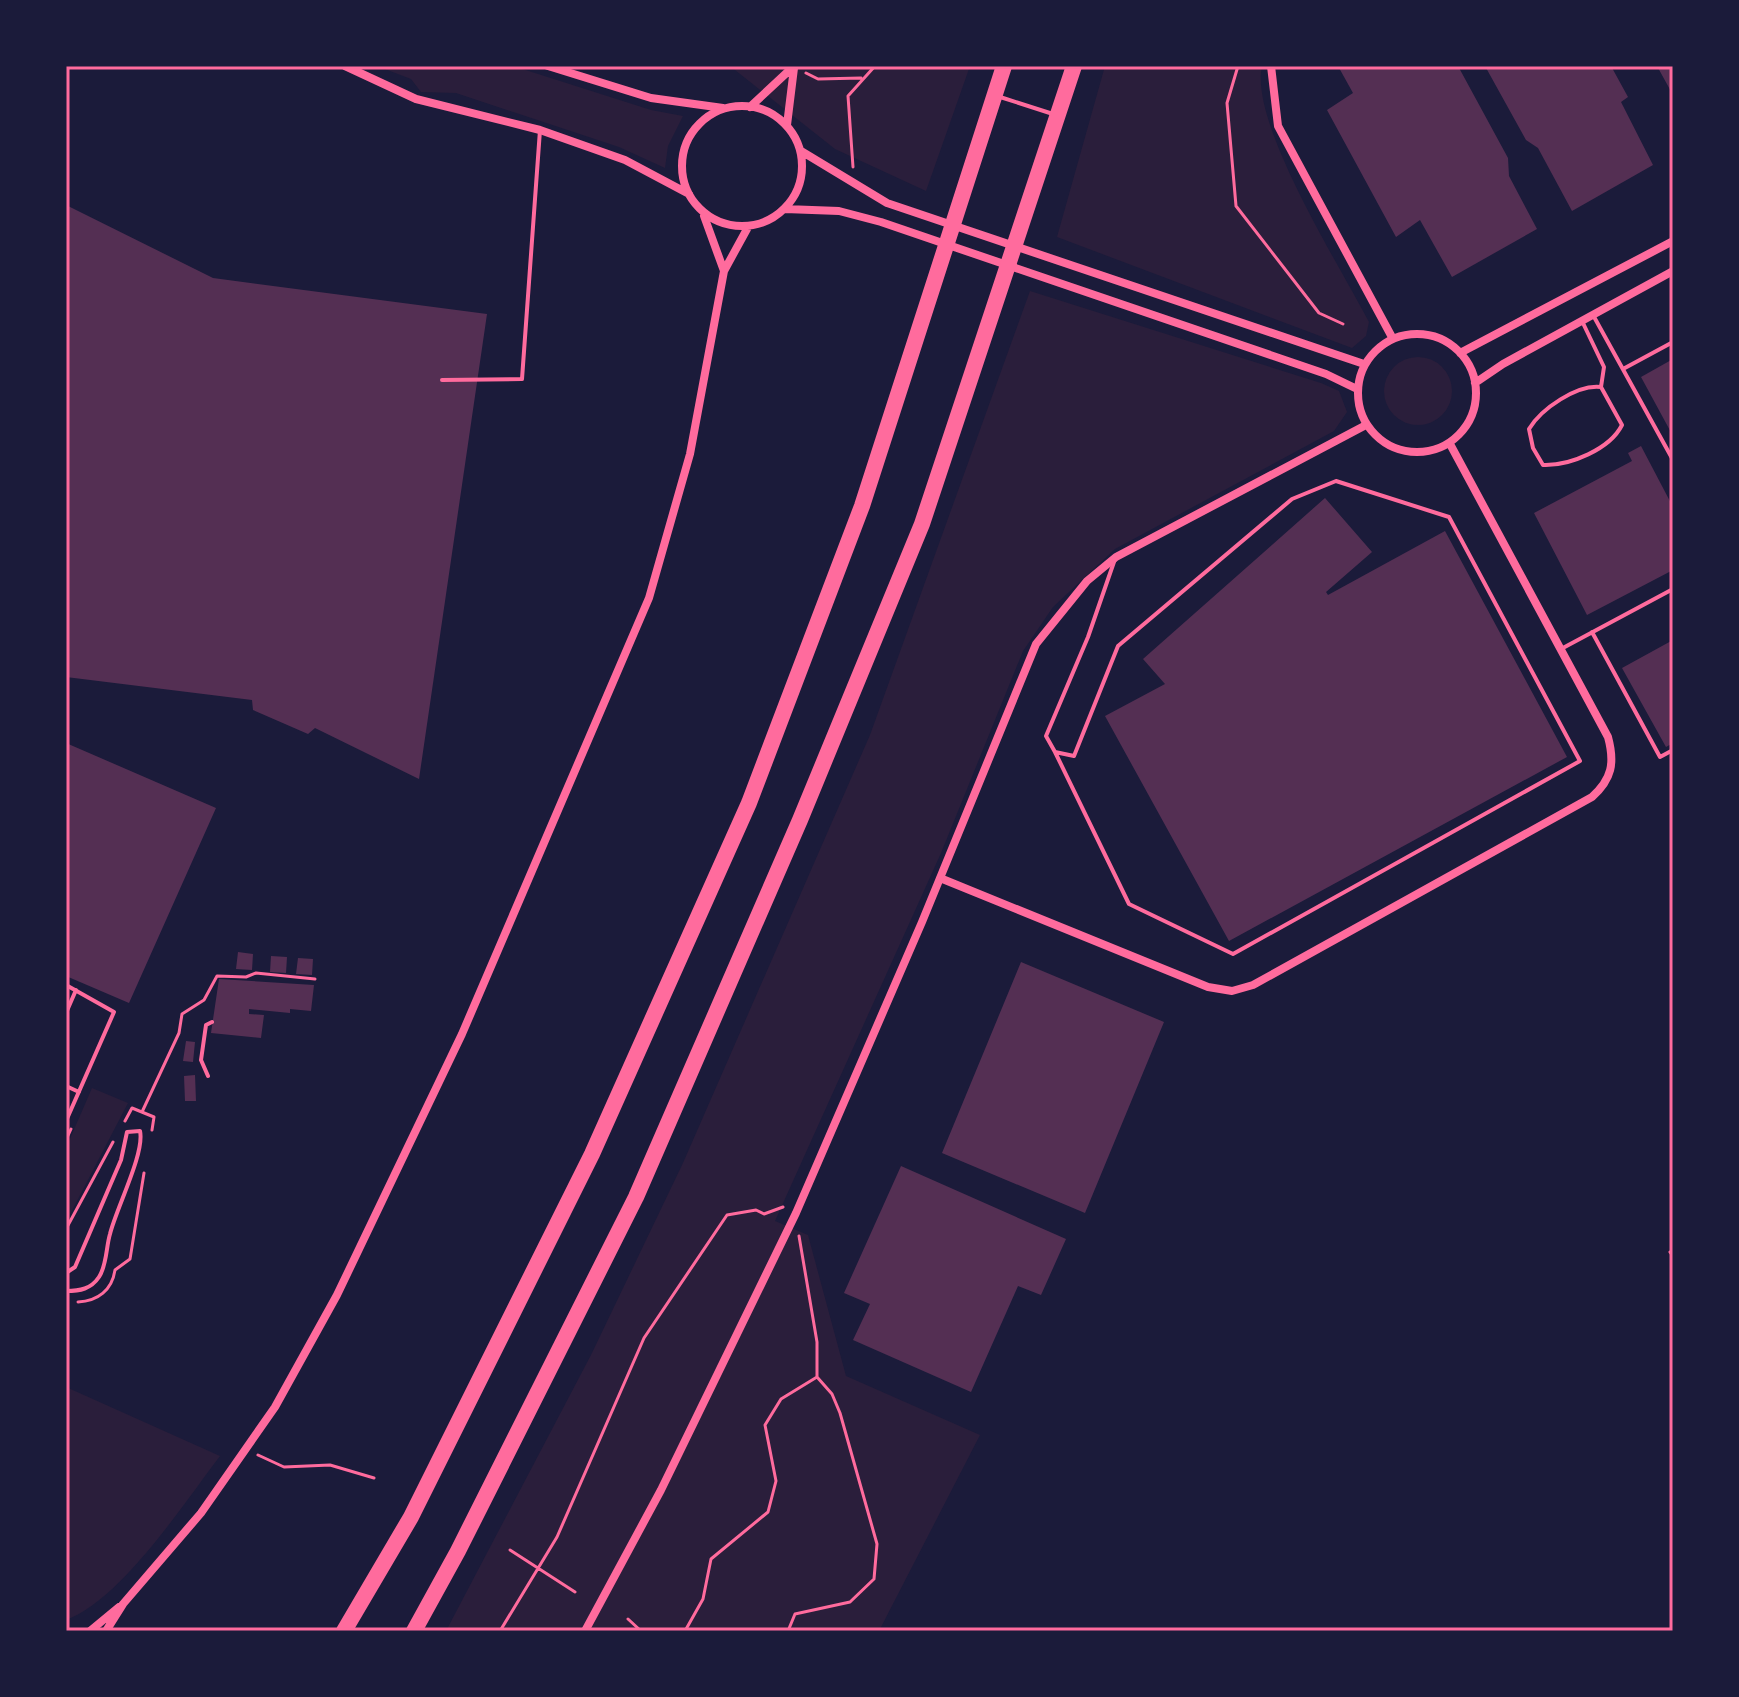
<svg xmlns="http://www.w3.org/2000/svg" width="1739" height="1697" font-family="'DejaVu Sans',sans-serif">
<rect width="100%" height="100%" fill="#1b1b3a"/>
<!-- green -->
<path fill="#2a1e3b" d="M377 66H513L651 110 683 116 668 146 665 168 619 147 456 93 421 92 411 79Z
M730 66H970L926 191 835 149Z
M1105 66H1262C1249 123 1340 266 1369 322L1366 336 1352 348 1057 237Z
M1030 291 1321 383 1339 391 1347 412 1334 431 1115 549 1053 607 1023 651 941 853 775 1221 808 1235 846 1376 980 1435 879 1631H446L591 1355 683 1163 870 735Z
M1384 391a34 34 0 1 1 68 0a34 34 0 1 1-68 0Z
M92 1088 128 1103 66 1222V1148Z
M66 1387 220 1456C184 1503 121 1600 66 1620Z"/>
<!-- building -->
<path fill="#542f53" d="M1338 66H1458L1508 158 1509 176 1537 229 1452 277 1420 220 1396 237 1327 110 1353 93Z
M1485 66H1611L1628 97 1621 102 1653 165 1572 211 1538 148 1526 140Z
M1657 66H1673V95Z
M66 205 213 278 487 314 419 779 315 728 308 734 253 710 252 700 66 677Z
M1673 359V436L1641 377Z
M1641 446 1673 507V570L1587 615 1534 513 1632 461 1628 453Z
M1325 498 1372 552 1326 592 1328 595 1445 531 1567 757 1229 941 1105 716 1165 684 1143 659Z
M1673 640V743L1666 747 1622 668Z
M66 743 216 808 129 1003 66 976Z
M238 952 253 954 252 970 236 969Z
M271 956 287 957 286 973 270 972Z
M298 958 313 959 312 975 296 974Z
M1021 962 1164 1022 1085 1213 942 1153Z
M219 979 314 985 311 1011 290 1009V1013L249 1009V1014L264 1015 261 1038 211 1033Z
M186 1041 195 1042 193 1062 183 1061Z
M195 1075 196 1101H185L184 1076Z
M901 1166 1066 1239 1041 1295 1018 1286 971 1392 853 1340 870 1304 844 1293Z"/>
<g fill="none" stroke-linecap="round" stroke-linejoin="round">
<!-- path -->
<path stroke="#ff6b9d" stroke-width="3" d="M1238 66 1227 103 1236 206 1319 313 1343 324
M806 73 818 79 861 78
M853 167 848 96 875 66
M142 1112 179 1033 182 1014 204 1000 217 976 246 977 256 973 315 979
M125 1121 132 1108 154 1117 152 1130
M66 1140 71 1129
M66 1229 113 1142
M1670 1252 1673 1256
M78 1302C98 1301 112 1290 115 1270L130 1259 144 1173
M258 1455 284 1467 330 1465 374 1478
M510 1550 575 1592
M628 1619 641 1631
M500 1631 557 1537 644 1338 727 1215 756 1210 764 1214 783 1207
M685 1631 703 1599 711 1559 768 1512 776 1481 765 1425 781 1399 817 1377
M788 1631 795 1614 850 1602 874 1579 877 1544 840 1413 832 1394 817 1377V1342L799 1236"/>
<!-- service -->
<path stroke="#ff6b9d" stroke-width="4" d="M997 96 1053 114
M1593 315 1673 460
M1582 321 1604 367 1601 387C1577 384 1541 409 1529 429L1533 448 1543 465C1570 466 1610 449 1622 425L1601 387
M1623 369 1673 342
M442 380 522 379 540 130
M1592 632 1660 757 1673 750
M1561 649 1673 589
M1055 752 1129 904 1233 954 1580 761 1449 517 1336 481 1292 499 1118 646 1074 756 1055 752 1046 736 1088 637 1115 559
M66 985 114 1012 66 1121
M66 1013 76 990
M208 1076 201 1060 206 1025 212 1022
M66 1086 79 1092
M66 1273 75 1267 121 1160 127 1132 140 1131C145 1153 116 1209 110 1234 106 1247 107 1265 99 1277 91 1289 80 1291 66 1291"/>
<!-- minor -->
<path stroke="#ff6b9d" stroke-width="8" d="M345 66 416 99 540 130 625 160 689 194
M548 66 651 98 723 108
M1271 66 1278 126 1393 339
M682 166a60 60 0 1 1 120 0a60 60 0 1 1-120 0Z
M750 107 794 66
M787 125 794 68
M801 151 887 203 1364 364
M785 209 839 211 881 222 1326 374 1357 389
M704 216 724 271
M1358 393a59 59 0 1 1 118 0a59 59 0 1 1-118 0Z
M1460 353 1673 241
M1475 383 1503 364 1673 271
M940 878 1208 987 1232 991 1253 985 1592 797C1612 779 1615 763 1608 737L1450 444
M90 1631 119 1607
M106 1631 123 1604 201 1513 275 1407 337 1295 462 1034 649 598 690 454 724 271 747 229
M585 1631 661 1490 796 1213 922 922 1036 644 1087 581 1116 557 1366 425"/>
<!-- motorway -->
<path stroke="#ff6b9d" stroke-width="16" d="M344 1631 411 1517 592 1154 749 803 862 506 1004 66
M414 1631 458 1551 636 1197 800 820 922 524 1074 66"/>
</g>
<!-- border -->
<rect width="1739" height="1697" fill="none" stroke="#1b1b3a" stroke-width="136"/>
<rect x="68" y="68" width="1603" height="1561" fill="none" stroke="#ff6b9d" stroke-width="3"/>
</svg>
